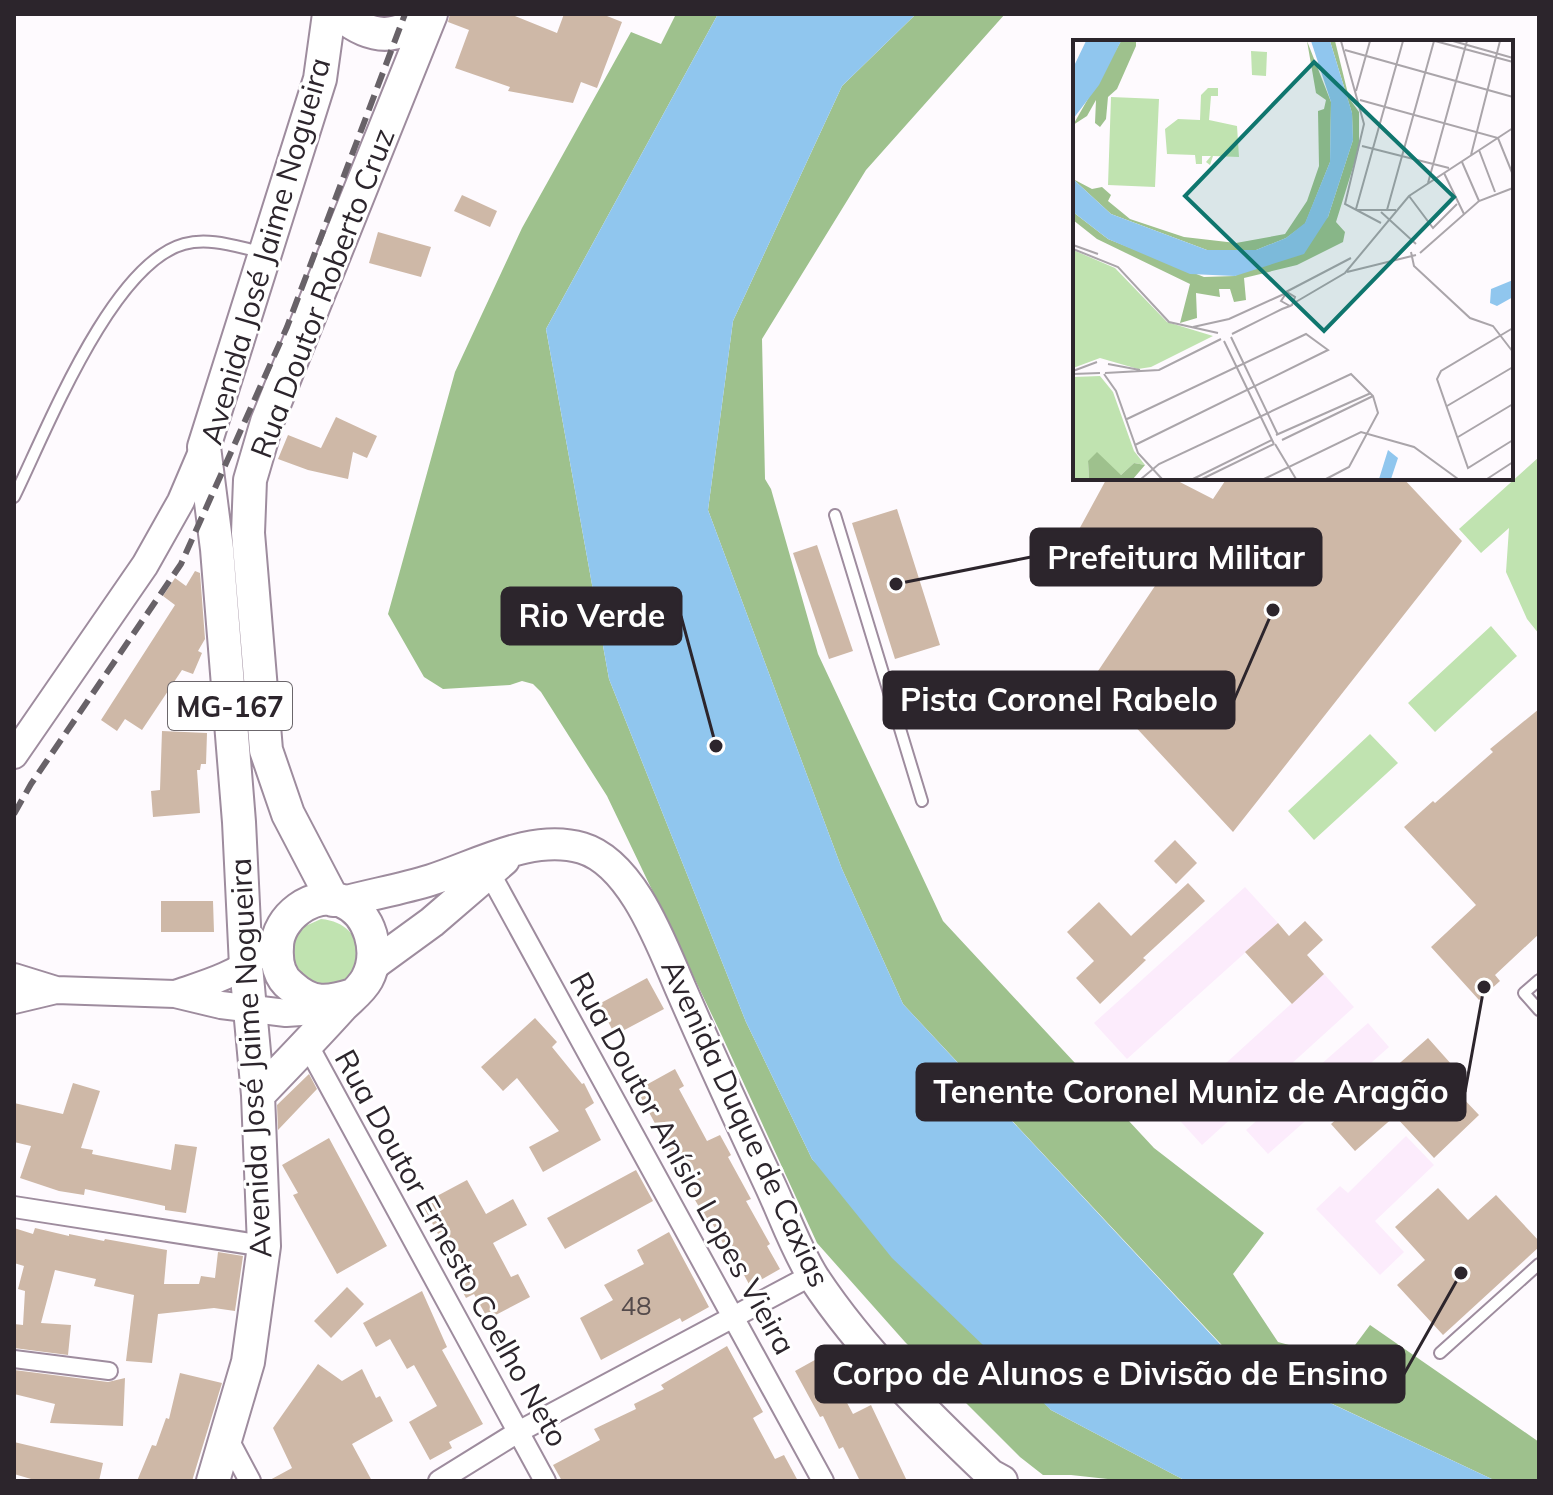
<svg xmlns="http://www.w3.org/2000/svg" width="1553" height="1495" font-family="Mulish,sans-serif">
<rect width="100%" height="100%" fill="#fefafe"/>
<!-- built -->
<path fill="#fcecfc" d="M1245 887 1278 923 1127 1059 1094 1023Z
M1324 974 1354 1007 1202 1145 1172 1112Z
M1368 1023 1389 1047 1268 1154 1246 1130Z
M1406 1136 1434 1165 1375 1221 1404 1252 1380 1275 1316 1209 1340 1186 1348 1193Z"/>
<!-- green -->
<path fill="#c0e3b0" d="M1539 457V634L1527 619 1506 572 1509 528 1481 553 1459 529Z
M1491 626 1517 656 1435 732 1408 703Z
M1370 734 1398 763 1314 840 1288 811Z
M321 919C368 923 371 977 326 988L297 976 290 946 301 928Z"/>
<!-- forest -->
<path fill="#9ec18d" d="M676 14H718L546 329 609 679 746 1022 812 1159 1051 1410 1186 1481H1126L1071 1475H1043L1020 1457 905 1342 817 1243 722 1036 607 796 541 692 533 684 522 681 510 685 443 689 424 677 388 614 455 372 522 228 631 32 661 44Z
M916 14H1005L866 170 762 339 765 479 771 489 818 654 943 921 1154 1148 1264 1233 1233 1274 1278 1342 1344 1360 1370 1325 1539 1442V1481H1496L1233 1357 903 1004 842 869 708 510 733 321 842 86Z"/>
<!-- water -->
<path fill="#90c6ee" d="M718 14H916L842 86 733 321 708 510 842 869 903 1004 1232 1357 1496 1481H1186L1051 1410 892 1258 812 1159 746 1022 609 679 546 329Z"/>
<!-- building -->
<path fill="#ceb8a7" d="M450 14H510L557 33 564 14H602L622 22 597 88 581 82 573 103 508 91 510 87 455 68 469 30 448 22Z
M462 195 497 211 490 227 454 211Z
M378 232 431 247 421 277 369 263Z
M336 417 377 436 367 458 353 452 348 479 308 470 278 459 288 435 321 448Z
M1107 478H1172L1213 499 1227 478H1403L1462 541 1233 832 1092 680 1167 568 1100 533 1094 544 1076 535Z
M897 509 940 645 895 659 852 523Z
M817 545 853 651 829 659 793 553Z
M195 571 200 573 205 639 198 651 202 653 193 674 182 670 142 730 125 719 117 731 101 720 175 605 163 596 175 578 186 586Z
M1539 709V934L1495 975 1500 981 1479 1000 1431 947 1476 905 1404 827 1433 801 1435 803 1493 752 1490 749Z
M162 731 207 733 206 764H201L200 770H197L200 813 153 817 151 791 160 790Z
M1175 840 1197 863 1176 884 1154 861Z
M1188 883 1205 901 1143 958 1146 960 1100 1004 1076 978 1094 961 1067 932 1099 902 1131 936Z
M161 901H213L214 932H161Z
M1305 921 1323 940 1307 955 1324 974 1292 1004 1245 952 1278 923 1289 936Z
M647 978 664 1009 615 1035 599 1004Z
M535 1018 557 1042 552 1047 582 1084 584 1083 594 1103 585 1109 601 1140 543 1172 529 1147 559 1131 517 1078 503 1091 481 1067Z
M1428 1038 1452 1065 1441 1075 1479 1115 1434 1158 1395 1116 1355 1151 1331 1124Z
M675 1069 684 1086 679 1089 707 1141 720 1135 731 1155 728 1157 751 1199 746 1201 770 1244 767 1246 780 1269 750 1286 737 1262 734 1264 711 1221 708 1222 695 1200 699 1198 675 1153 672 1155 637 1090Z
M309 1074 317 1089 278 1130 277 1105Z
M73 1083 100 1091 81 1148 93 1150 92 1154 171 1170 175 1144 197 1147 186 1213 165 1210V1206L85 1189 84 1195 59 1191 20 1178 31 1146 14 1142V1103L63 1114Z
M329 1138 387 1246 337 1274 293 1195 298 1193 282 1165Z
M636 1170 653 1201 565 1249 547 1218Z
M467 1180 486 1214 513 1199 527 1225 493 1243 511 1277 518 1274 530 1297 488 1319 474 1294 466 1298 453 1274 464 1268 443 1231 438 1234 422 1204Z
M1438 1188 1468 1220 1496 1195 1539 1241V1247L1443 1335 1397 1285 1425 1260 1395 1227Z
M14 1228 33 1234 35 1228 69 1236V1234L104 1241 105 1239 167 1250 164 1284H199L201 1276 215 1278 218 1252 243 1256 235 1311 214 1308 158 1314 152 1363 126 1361 134 1295 94 1286 96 1279 55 1270 41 1323 71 1325 68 1355 14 1348V1324L23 1325 25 1291 18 1289 24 1266 14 1263Z
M669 1232 709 1307 682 1322 680 1318 601 1360 580 1318 613 1300 604 1285 644 1264 637 1250Z
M347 1287 364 1304 331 1338 314 1321Z
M422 1291 447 1347 442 1350 483 1424 449 1442 452 1448 430 1460 409 1422 437 1406 414 1365 407 1369 390 1339 376 1347 363 1323Z
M727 1346 763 1412 753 1418 775 1459 784 1455 798 1481H562L553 1465 600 1440 594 1429 636 1409 634 1404 664 1389 661 1385Z
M822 1356 853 1414 871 1405 907 1481H860L843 1447 839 1449 823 1416 820 1417 795 1371Z
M318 1364 342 1381 362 1369 376 1398 380 1396 393 1421 352 1444 372 1481H268L292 1468 273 1428Z
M14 1370 108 1382 125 1378 123 1426 50 1423 55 1404 14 1394Z
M180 1373 222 1383 192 1481H137L152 1445 156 1446 166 1418 169 1419Z
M14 1442 103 1463 99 1481H38L14 1474Z"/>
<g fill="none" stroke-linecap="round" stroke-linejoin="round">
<!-- service casing -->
<g stroke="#9e8c9e" stroke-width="14">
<path id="service" d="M14 497C46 432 111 264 184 244 210 237 237 247 262 252
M835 515 922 801
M1539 980 1524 993 1539 1010
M1440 1353 1539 1264"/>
</g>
<!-- pedestrian casing -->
<g stroke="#9e8c9e" stroke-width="20">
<path id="pedestrian" d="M14 1359 109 1371"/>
</g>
<!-- minor casing -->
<g stroke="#9e8c9e" stroke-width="24">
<path id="minor" d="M484 863 823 1481
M307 1044 545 1481
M14 1207 264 1246
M225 1434 250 1481
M439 1481 518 1432 812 1275"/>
</g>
<!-- tertiary casing -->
<g stroke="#9e8c9e" stroke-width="30">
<path id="tertiary" d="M14 755 145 565 181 501 204 447
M14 977 56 990
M175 994C204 984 235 976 258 955
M14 1000 56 990 175 994 221 1005 286 1013 301 1012 330 1002"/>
</g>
<!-- secondary casing -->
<g stroke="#9e8c9e" stroke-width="34">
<path id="secondary" d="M343 902C373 894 402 889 431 880 478 865 533 833 582 848 632 863 661 943 680 987 709 1054 739 1119 770 1185 784 1215 796 1250 814 1278 863 1352 927 1414 991 1475L1002 1481
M373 965 432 922 504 860"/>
</g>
<!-- primary casing -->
<g stroke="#9e8c9e" stroke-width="36">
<path id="primary" d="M340 14C370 39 397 42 427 14
M333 900 288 814 266 750 248 533 250 480 267 422 431 14
M258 1095C286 1066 315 1036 342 1006 351 997 361 990 367 979 381 953 371 913 342 901 313 890 277 918 277 947 276 961 279 977 291 986 312 1005 327 1003 353 995
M213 1481 248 1362 264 1246 258 1095 246 966 239 822 217 549 204 447 320 79 329 14"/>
</g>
<!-- service -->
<use href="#service" stroke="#fff" stroke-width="10"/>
<!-- pedestrian -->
<use href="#pedestrian" stroke="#fff" stroke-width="16"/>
<!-- minor -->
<use href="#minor" stroke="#fff" stroke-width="20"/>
<!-- tertiary -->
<use href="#tertiary" stroke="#fff" stroke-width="26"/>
<!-- secondary -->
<use href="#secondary" stroke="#fff" stroke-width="30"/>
<!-- primary -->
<use href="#primary" stroke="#fff" stroke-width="32"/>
<!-- rail -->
<path stroke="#686268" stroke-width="6" stroke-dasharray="16 8" stroke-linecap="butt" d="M14 814 31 784 181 564 287 327 405 14"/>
</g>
<g text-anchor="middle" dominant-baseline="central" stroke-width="6" stroke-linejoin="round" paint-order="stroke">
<!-- number labels -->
<g font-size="26" fill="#544a4b">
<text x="636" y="1305">48</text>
</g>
<!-- shield labels -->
<rect fill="#fff" stroke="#6b666b" stroke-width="2" x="168" y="682" width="124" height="48" rx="6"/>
<g font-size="28" font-weight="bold" fill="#2c252c">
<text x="230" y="706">MG-167</text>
</g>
<!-- street labels -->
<g font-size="30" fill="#2c252c" stroke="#fff">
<text transform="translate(265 251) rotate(-74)">Avenida José Jaime Nogueira</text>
<text transform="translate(322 293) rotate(-69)">Rua Doutor Roberto Cruz</text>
<text transform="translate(250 1058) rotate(-93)">Avenida José Jaime Nogueira</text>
<text transform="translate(746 1123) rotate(65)">Avenida Duque de Caxias</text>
<text transform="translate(683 1163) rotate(61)">Rua Doutor Anísio Lopes Vieira</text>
<text transform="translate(452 1248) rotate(61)">Rua Doutor Ernesto Coelho Neto</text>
</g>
</g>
<!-- overview -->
<g transform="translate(1073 40)">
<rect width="440" height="440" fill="#fefafe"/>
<path d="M178 11 194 12 193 36 179 35ZM135 48H145V56H138L136 80 164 86 166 117 140 116 137 125 133 122 138 116H129V124H123L122 115 94 114 92 89 105 79 127 80 128 55ZM38 57 86 59 82 147 35 145ZM0 210 42 228 94 282 140 296 78 327 65 329 27 318 0 328ZM27 336 40 352 61 411 72 425 61 423 48 435 15 421 16 439H0V337Z" fill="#c0e3b0"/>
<path d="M48 1H63V6L44 49 35 57 33 79 27 87 22 83 23 60 14 76 0 85ZM234 1 258 62 257 122 232 184 213 198 183 210H134L38 174 0 139 19 149 29 147 38 155 35 161 57 179 111 197 163 203 212 194 234 161 246 126 245 71 251 69 253 60 243 53ZM257 1H262L276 58 286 72V108L263 182 272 192 270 202 224 225 171 238 173 260 161 262 157 249H146L147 257 123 253 124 278 107 283 117 244 24 199 0 180V172L35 199 131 237 162 236 255 177 280 100 279 73ZM24 412 48 435 61 423 72 425 60 439H16L15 421Z" fill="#9ec18d"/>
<path d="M13 1H48L26 45 0 79V28ZM238 1H257L279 73 280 100 255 177 231 214 162 236 117 234 35 199 0 172V139L38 174 134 210H183L213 198 232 183 257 122 258 62ZM440 240V257L424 266 417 263 418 249ZM315 410 325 418 318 439H306Z" fill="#90c6ee"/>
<path fill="none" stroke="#aaa5aa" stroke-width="2" d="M268 1 291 84 272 164 308 183M362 1 440 22M380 1 440 18M272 10 440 57M283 51 297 1M287 60 425 98 440 135M289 106 376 128M406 110 422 152M398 115 427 1M389 122 406 161M371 133 391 174M355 143 394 1M336 156 360 188 384 164M283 169 330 1M283 170H323M314 170 361 1M308 172 343 204M0 205 25 214M0 209 45 227 96 282 145 293M338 212 341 226 397 278 420 286 440 312M347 213 406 161 440 148M274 232 343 215M211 253 278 218M221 263 272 233 336 156 440 88M120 287 156 279 211 254M440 288 368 331 364 339 395 428 440 400M159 294 209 269 217 266 219 265 222 257 214 252 208 261 217 266M158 297 205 395M151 301 201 404M35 324 67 330M0 331 24 322M32 333 86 330 148 299M0 334 27 333M31 334 43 351 65 413 89 439M374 366 440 327M54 379 233 294 255 310 62 405M203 395 298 353M385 397 440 364M209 400 300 356M202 404 223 439M68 439 86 424 278 334 300 356 305 373 276 427 253 439M120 439 199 400M129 439 201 404M191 439 288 392 341 407 385 439M414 439 440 422"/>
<path fill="#0f766e" fill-opacity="0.15" stroke="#0f766e" stroke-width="4" d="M241 22 381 157 251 291 112 156Z"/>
<rect width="440" height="440" fill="none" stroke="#2c252c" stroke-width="4"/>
</g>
<!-- callouts -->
<path fill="none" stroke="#2c252c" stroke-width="3" d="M896 584L1031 557M716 746L681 616M1273 610L1234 700M1484 987L1465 1092M1461 1273L1404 1374"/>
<g fill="#2c252c" stroke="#fff" stroke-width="3">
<circle cx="896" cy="584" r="8"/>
<circle cx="716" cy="746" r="8"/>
<circle cx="1273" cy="610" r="8"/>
<circle cx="1484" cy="987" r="8"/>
<circle cx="1461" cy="1273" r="8"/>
</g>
<g fill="#2c252c" stroke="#2c252c" stroke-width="3">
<rect x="1031" y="529" width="290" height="56" rx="8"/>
<rect x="502" y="588" width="179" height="56" rx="8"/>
<rect x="884" y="672" width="350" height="56" rx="8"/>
<rect x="917" y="1064" width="548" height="56" rx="8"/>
<rect x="816" y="1346" width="588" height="56" rx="8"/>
</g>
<g font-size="32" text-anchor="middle" font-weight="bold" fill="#fff">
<text x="1176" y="569">Prefeitura Militar</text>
<text x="592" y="627">Rio Verde</text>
<text x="1059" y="711">Pista Coronel Rabelo</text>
<text x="1191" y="1103">Tenente Coronel Muniz de Aragão</text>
<text x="1110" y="1385">Corpo de Alunos e Divisão de Ensino</text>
</g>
<!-- border -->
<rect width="1553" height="1495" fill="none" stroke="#2c252c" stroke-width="32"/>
</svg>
